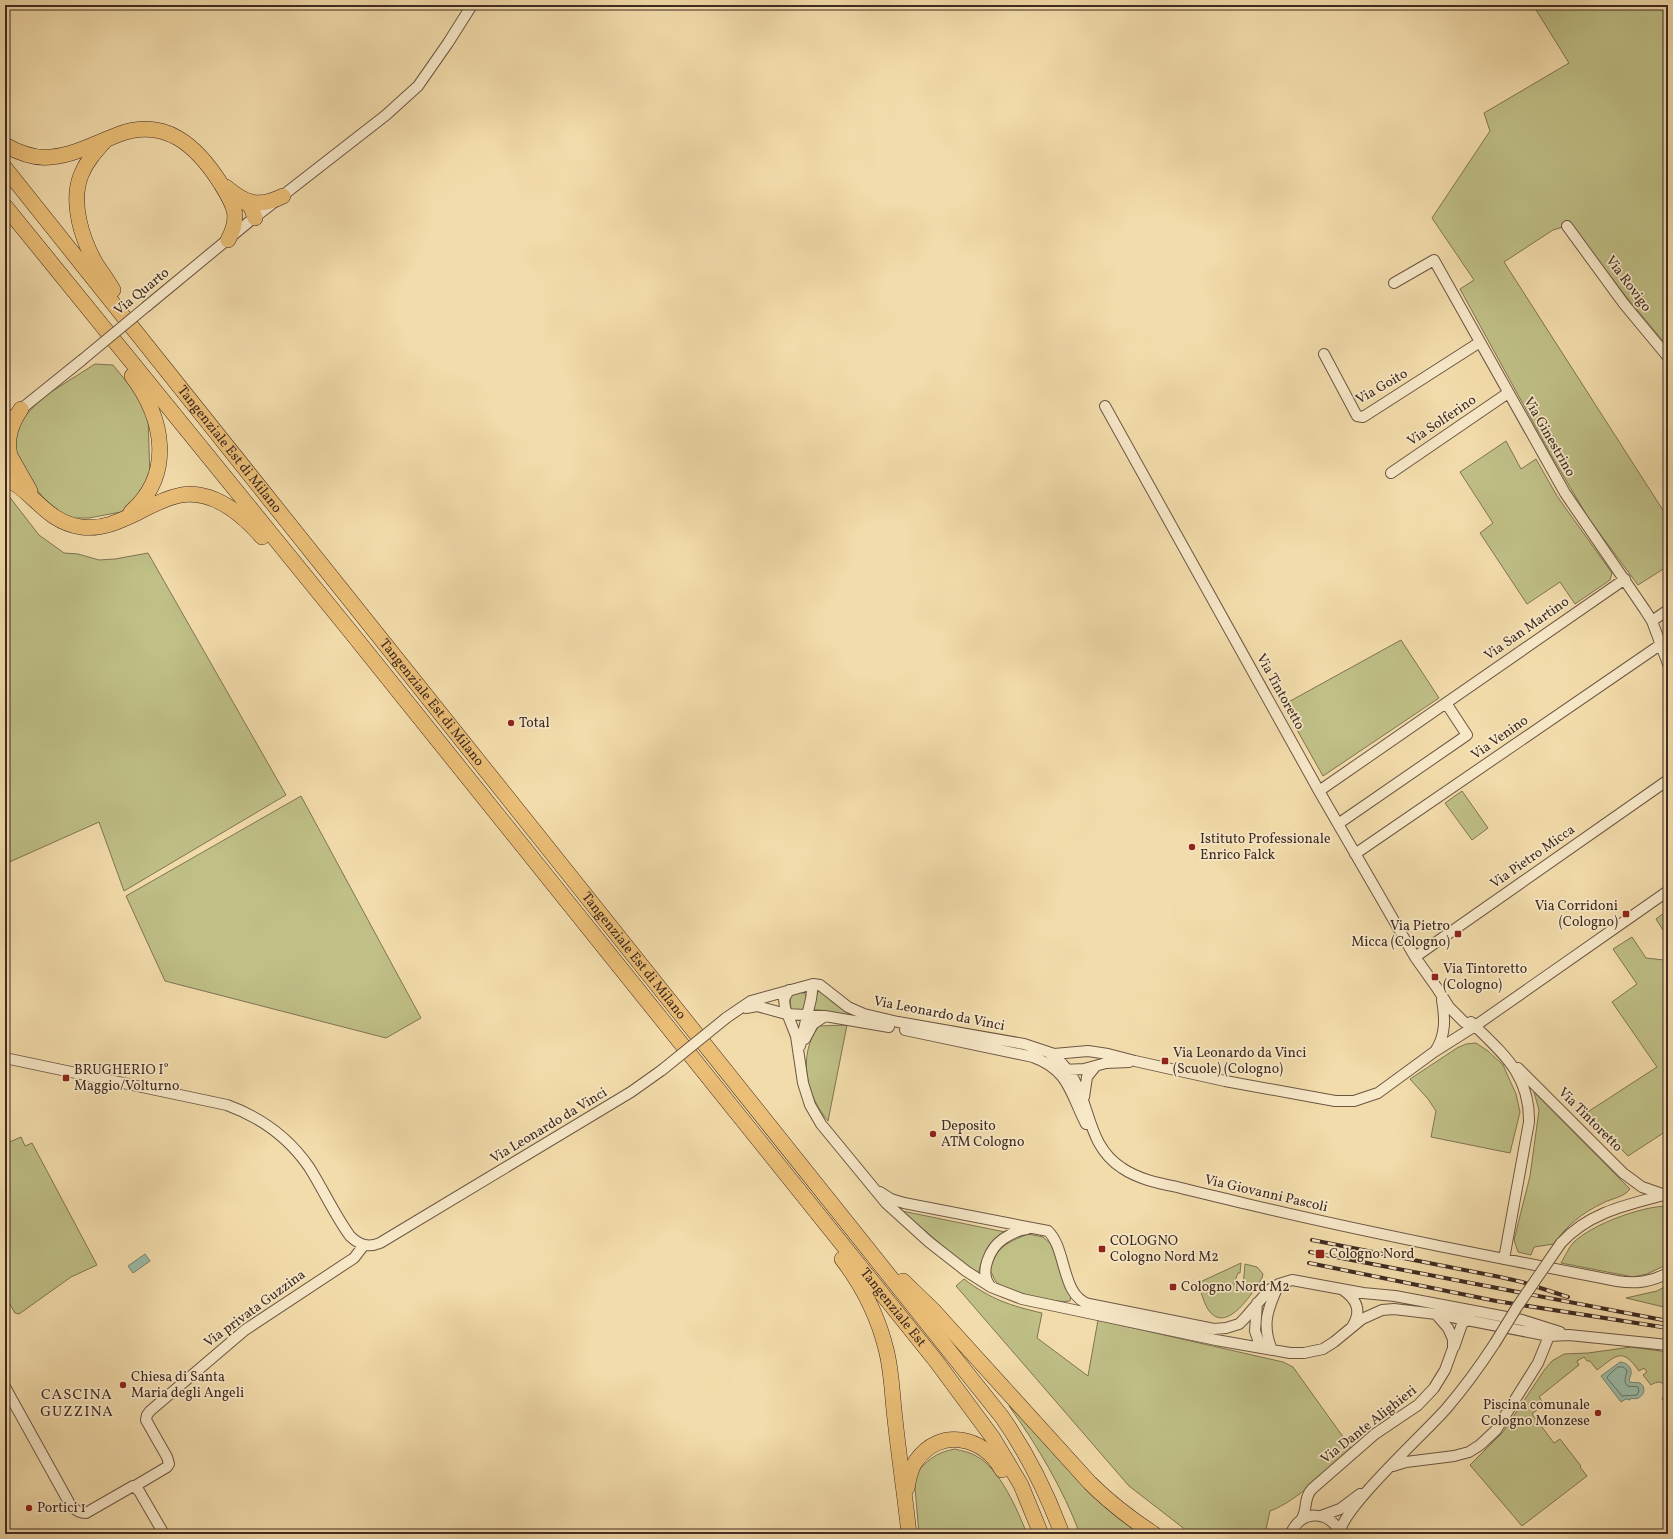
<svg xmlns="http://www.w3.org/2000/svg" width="1673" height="1539" font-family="Vollkorn,serif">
<rect width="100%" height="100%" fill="#f3dcab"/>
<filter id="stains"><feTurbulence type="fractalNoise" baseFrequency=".005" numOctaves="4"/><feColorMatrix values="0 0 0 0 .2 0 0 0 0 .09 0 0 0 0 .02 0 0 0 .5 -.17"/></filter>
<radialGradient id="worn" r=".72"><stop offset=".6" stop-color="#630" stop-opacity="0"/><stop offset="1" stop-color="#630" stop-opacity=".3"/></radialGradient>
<!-- green -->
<path fill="#bfbf86" stroke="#7f7454" d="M1533 5H1668V347L1628 299 1568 221 1563 227 1553 230 1504 262 1668 518V566L1638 585 1589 519 1551 455 1460 289 1474 280 1432 218 1490 131 1484 113 1569 63Z
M95 364 113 365 131 387 148 415 150 479 136 500 121 512 89 518H74L61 513 46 501 32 484 17 458 13 438 23 418 43 397Z
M1506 441 1521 469 1536 459 1557 496 1612 573 1610 580 1575 604 1560 582 1527 604 1480 533 1493 523 1460 472Z
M5 495H8L39 535 64 553 78 554 99 560 115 559 148 553 286 795 124 891 99 822 5 864Z
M1401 640 1439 698 1323 776 1283 705Z
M1462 791 1488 828 1472 840 1445 803Z
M301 796 421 1018 386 1038 165 981 126 896Z
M1668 910V938L1656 919Z
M1632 937 1646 958 1664 960 1668 966V1130L1628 1156 1586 1113 1657 1067 1612 1002 1637 984 1613 949Z
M819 989C824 992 827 996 831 1001 837 1006 845 1010 852 1013L851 1016 811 1010Z
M794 992 804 993 808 999 803 1010H791L790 997Z
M847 1025 828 1121C806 1095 797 1055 819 1026Z
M1476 1043 1488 1051 1503 1065 1516 1094 1520 1112 1510 1153 1431 1137 1436 1111 1428 1099 1410 1079 1457 1048 1466 1044Z
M1534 1092 1630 1189C1623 1198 1612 1198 1603 1203 1582 1213 1567 1225 1554 1244L1534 1247 1531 1255 1518 1252 1514 1240 1530 1176 1539 1110Z
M21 1137 25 1146 32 1143 97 1265 71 1277 19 1314 15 1313 5 1296V1144Z
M1668 1206V1261L1664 1266 1647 1274 1633 1277 1561 1263C1565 1256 1569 1247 1574 1242 1593 1224 1642 1206 1668 1206Z
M902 1211 1005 1232C991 1245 981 1256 978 1276Z
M1028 1234 1043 1237 1054 1247 1071 1293 1070 1301C1056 1304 1006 1291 996 1282 994 1279 992 1273 990 1270 996 1247 1006 1243 1028 1234Z
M1241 1263 1240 1273H1238L1234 1283 1236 1286 1243 1287 1245 1264 1257 1267 1263 1274 1262 1278C1253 1292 1228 1333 1210 1312 1204 1305 1201 1291 1198 1283Z
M964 1279C990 1299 1011 1306 1042 1313L1037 1338 1088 1376 1098 1320 1283 1362 1293 1367 1351 1448C1329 1468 1298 1501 1270 1511L1265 1534H1191L1129 1486 956 1286Z
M1668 1285V1308L1626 1298 1657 1291Z
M1631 1347 1668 1352V1404L1667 1405 1662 1399 1666 1394C1668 1383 1659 1379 1651 1385L1643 1375 1647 1372 1644 1368 1639 1371C1622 1347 1617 1355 1597 1370L1590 1361H1587L1584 1357 1577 1361 1579 1365 1539 1397 1544 1404 1532 1414 1554 1443 1560 1439 1581 1466 1580 1467 1587 1476 1522 1526 1470 1465 1503 1432 1545 1369 1552 1361 1564 1354 1588 1353Z
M1009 1406C1029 1425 1048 1445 1067 1465 1090 1490 1111 1517 1141 1534H1080C1063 1489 1037 1445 1009 1406Z
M955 1449C962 1451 970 1452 976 1456 999 1467 1018 1511 1027 1534H919L914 1476C926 1461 936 1452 955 1449Z"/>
<!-- water -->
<path fill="#9bbca9" stroke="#768273" d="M145 1254 150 1261 133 1273 128 1266Z
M1620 1362C1630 1363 1634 1371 1629 1379L1630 1382C1633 1383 1637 1382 1640 1383 1649 1389 1641 1402 1631 1398L1630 1400 1626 1399 1621 1402 1601 1376Z"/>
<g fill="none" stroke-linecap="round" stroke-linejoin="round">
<!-- shore -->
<path stroke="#6d7365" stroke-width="1" d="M1618 1367H1623L1627 1370C1627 1375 1622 1382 1628 1386 1631 1387 1635 1386 1638 1387L1639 1391 1637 1395 1622 1396 1607 1378 1608 1376Z"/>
<!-- minor casing -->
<g stroke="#6c5644" stroke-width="12">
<path id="minor" d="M1567 226 1624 304 1668 357
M1394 283 1434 260 1565 493 1645 610 1652 621 1668 664
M147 306 250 221 386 115 418 86 448 43 472 5
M1324 354 1357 416 1363 417 1480 342
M1105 406 1319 791 1415 957 1437 988 1449 1007 1464 1022 1475 1026
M5 422 82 360
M1391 473 1508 393
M1652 621 1668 610
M1319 791 1625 579
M1338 824 1467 735 1446 703
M1355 854 1660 645
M1415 957 1668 780
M789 990 784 999 785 1008 796 1036 803 1083 810 1105 821 1124 886 1203 929 1242 966 1271 991 1287 1022 1299 1216 1340 1290 1353H1304L1323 1349 1334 1342 1362 1319 1382 1310 1394 1309 1436 1314 1549 1336 1569 1335 1668 1345
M746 1008 757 1006 786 1014 825 1016 889 1027
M726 1018 751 1001 813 984 820 985 848 1007 864 1014 898 1022 1024 1044 1054 1054 1088 1051 1108 1054 1135 1061 1225 1081 1335 1101H1354L1378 1093 1434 1052 1475 1026 1668 891
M1471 1022C1502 1053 1530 1074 1529 1122L1504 1259
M905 1030 1033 1057C1069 1070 1070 1093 1086 1124
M805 1039 813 1024 825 1016
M800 1046 811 999 813 984
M1436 1050C1446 1034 1445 1018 1442 1000
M1049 1053C1096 1083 1078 1140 1122 1168 1138 1179 1158 1183 1177 1187 1200 1193 1223 1198 1247 1204 1369 1233 1493 1257 1617 1281 1636 1284 1651 1282 1668 1273
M5 1058 227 1105C260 1117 289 1138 309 1167 323 1189 334 1214 350 1236 359 1245 368 1248 380 1243L631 1092 662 1070
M1518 1068 1623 1173 1642 1187 1665 1195
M1063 1070 1084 1069 1106 1063 1129 1062
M1084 1097 1087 1077 1095 1067
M880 1192 891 1199 904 1203 1048 1231C1067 1249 1061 1296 1089 1304L1214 1329 1226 1328 1239 1324 1245 1318 1269 1290 1279 1284 1292 1280 1363 1293 1395 1296 1522 1320 1560 1332
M1561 1243C1588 1213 1626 1205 1664 1195
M991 1287C978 1273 990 1248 1003 1239 1010 1234 1018 1230 1027 1229
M1343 1290C1356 1299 1362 1310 1353 1325
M1257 1303 1255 1331 1261 1348
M1454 1347 1462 1324 1469 1318
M1272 1350C1261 1324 1268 1308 1279 1284
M5 1387 71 1506C75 1510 80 1513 86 1513L133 1486 139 1491 164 1534
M1393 1466 1406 1462 1454 1456 1469 1452 1480 1445 1496 1430 1538 1363 1549 1336 1546 1331
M135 1486 167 1467 169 1464 167 1457 146 1420 147 1415 150 1411 245 1330 354 1258 364 1245
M1321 1516 1340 1509 1360 1494
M1301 1520C1308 1511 1303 1498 1312 1489L1375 1434 1418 1405 1434 1388 1445 1370 1453 1348V1339L1448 1328 1436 1314
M1340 1533C1341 1509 1426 1432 1446 1409 1464 1388 1480 1366 1495 1343
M1291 1534C1299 1509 1332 1510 1340 1534"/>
</g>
<!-- highway casing -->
<g stroke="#3f2a21" stroke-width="16">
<g id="highway">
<path d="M104 142C95 152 86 162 81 175 70 203 82 239 96 264 102 273 108 281 113 290"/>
<path d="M5 145C19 153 35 159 51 157 74 155 96 143 117 135 165 116 197 146 221 184 234 205 241 216 228 240"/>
<path id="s1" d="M5 168 1002 1417C1027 1453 1047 1493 1062 1534"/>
<path d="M226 187C246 204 259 208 283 196"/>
<path d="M241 199 251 207 255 218"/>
<path id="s2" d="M5 206 350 631 936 1361 993 1438 1021 1485 1041 1534"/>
<path d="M5 447 30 491"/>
<path d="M10 456C6 438 11 424 21 409"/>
<path d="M5 478C33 490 45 522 81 527 102 530 120 521 139 512 152 505 166 498 181 495 214 490 242 514 262 537"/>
<path d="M131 512C174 474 164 419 132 376"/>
<path d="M842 1259C862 1285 878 1317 886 1349 892 1372 892 1395 895 1419 899 1457 905 1496 909 1534"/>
<path d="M903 1281 934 1311 1090 1483C1110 1503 1131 1519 1154 1534"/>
<path d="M907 1488C909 1478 910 1469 916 1461 939 1427 984 1436 1002 1470"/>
</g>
</g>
<!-- minor -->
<use href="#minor" stroke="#f7e8c8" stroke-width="10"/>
<!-- highway -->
<use href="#highway" stroke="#eabe76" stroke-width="15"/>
<!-- rail casing -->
<g stroke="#3f2a21" stroke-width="4">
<path id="rail" d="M1312 1240 1500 1277 1522 1282 1568 1297
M1310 1252 1668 1321
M1309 1263 1496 1301 1668 1328"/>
</g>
<!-- rail -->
<use href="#rail" stroke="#f7e8c8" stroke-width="2.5" stroke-dasharray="8" stroke-linecap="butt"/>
<!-- minor-bridge casing -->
<g stroke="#6c5644" stroke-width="12" stroke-linecap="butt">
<path id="minor-bridge" d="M82 360 147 306
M662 1070 726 1018
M1495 1343 1517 1307 1561 1243"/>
</g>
<!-- minor-bridge -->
<use href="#minor-bridge" stroke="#f7e8c8" stroke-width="10"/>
</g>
<!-- markers -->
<g fill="#8f2418" stroke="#f7e8c8" stroke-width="1.5">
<circle cx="511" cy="723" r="4"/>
<circle cx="1192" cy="847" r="4"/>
<rect x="1622" y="910" width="8" height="8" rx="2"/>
<rect x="1454" y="930" width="8" height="8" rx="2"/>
<rect x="1431" y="973" width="8" height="8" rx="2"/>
<rect x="1161" y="1057" width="8" height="8" rx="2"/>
<rect x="62" y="1074" width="8" height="8" rx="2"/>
<circle cx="933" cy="1134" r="4"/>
<rect x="1098" y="1245" width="8" height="8" rx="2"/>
<rect x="1315" y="1249" width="10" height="10" rx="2"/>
<rect x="1169" y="1283" width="8" height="8" rx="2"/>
<circle cx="123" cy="1385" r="4"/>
<circle cx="1598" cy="1413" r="4"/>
<circle cx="29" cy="1508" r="4"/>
</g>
<g text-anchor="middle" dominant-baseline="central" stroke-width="3.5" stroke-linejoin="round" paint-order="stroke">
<!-- street labels -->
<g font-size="14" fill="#3f2a21" stroke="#f7e8c8">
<text transform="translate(1628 284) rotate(53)">Via Rovigo</text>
<text transform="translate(142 292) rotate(-39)">Via Quarto</text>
<text transform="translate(1382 387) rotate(-30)">Via Goito</text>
<text transform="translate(1442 421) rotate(-34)">Via Solferino</text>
<text transform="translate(1549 437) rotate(60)">Via Ginestrino</text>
<text stroke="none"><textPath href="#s1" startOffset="360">Tangenziale Est di Milano</textPath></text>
<text transform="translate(1527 629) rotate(-35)">Via San Martino</text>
<text transform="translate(1280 692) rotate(61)">Via Tintoretto</text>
<text stroke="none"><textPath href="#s1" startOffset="684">Tangenziale Est di Milano</textPath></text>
<text transform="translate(1500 738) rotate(-35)">Via Venino</text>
<text transform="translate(1533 857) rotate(-35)">Via Pietro Micca</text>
<text stroke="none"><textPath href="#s1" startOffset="1008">Tangenziale Est di Milano</textPath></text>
<text transform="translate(939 1014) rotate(11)">Via Leonardo da Vinci</text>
<text transform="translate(1590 1120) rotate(45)">Via Tintoretto</text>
<text transform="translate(549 1126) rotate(-31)">Via Leonardo da Vinci</text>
<text transform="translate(1266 1194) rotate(13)">Via Giovanni Pascoli</text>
<text stroke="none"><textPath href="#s2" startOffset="1415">Tangenziale Est</textPath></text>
<text transform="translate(255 1309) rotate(-36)">Via privata Guzzina</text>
<text transform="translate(1369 1425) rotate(-38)">Via Dante Alighieri</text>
</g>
<!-- poi labels -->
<g font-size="14" fill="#3f2a21" stroke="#f7e8c8" text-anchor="start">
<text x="519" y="723">Total</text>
<text x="1200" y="839">Istituto Professionale<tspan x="1200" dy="16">Enrico Falck</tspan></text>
<text x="1618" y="906" text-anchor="end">Via Corridoni<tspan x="1618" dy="16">(Cologno)</tspan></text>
<text x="1450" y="926" text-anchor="end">Via Pietro<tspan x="1450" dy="16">Micca (Cologno)</tspan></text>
<text x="1443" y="969">Via Tintoretto<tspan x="1443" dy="16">(Cologno)</tspan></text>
<text x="1173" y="1053">Via Leonardo da Vinci<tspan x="1173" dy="16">(Scuole) (Cologno)</tspan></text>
<text x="74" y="1070">BRUGHERIO I°<tspan x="74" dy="16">Maggio/Volturno</tspan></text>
<text x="941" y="1126">Deposito<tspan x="941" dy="16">ATM Cologno</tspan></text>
<text x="1110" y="1241">COLOGNO<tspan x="1110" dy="16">Cologno Nord M2</tspan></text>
<text x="1329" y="1254">Cologno Nord</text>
<text x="1181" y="1287">Cologno Nord M2</text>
<text x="131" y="1377">Chiesa di Santa<tspan x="131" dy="16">Maria degli Angeli</tspan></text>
<text x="1590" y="1405" text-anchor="end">Piscina comunale<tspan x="1590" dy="16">Cologno Monzese</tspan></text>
<text x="37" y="1508">Portici 1</text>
</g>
<!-- neighbourhood labels -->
<g font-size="15" letter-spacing="1" fill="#3f2a21" stroke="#f7e8c8">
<text x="77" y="1395">CASCINA<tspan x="77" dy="17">GUZZINA</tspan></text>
</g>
</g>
<!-- margin -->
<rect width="1673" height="1539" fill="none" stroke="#f3dcab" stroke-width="20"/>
<rect x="6" y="6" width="1661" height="1527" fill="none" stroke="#3f2a21" stroke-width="2"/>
<rect x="10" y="10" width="1653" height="1519" fill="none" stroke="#3f2a21"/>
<rect width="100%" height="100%" filter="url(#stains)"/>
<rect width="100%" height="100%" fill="url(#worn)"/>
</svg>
